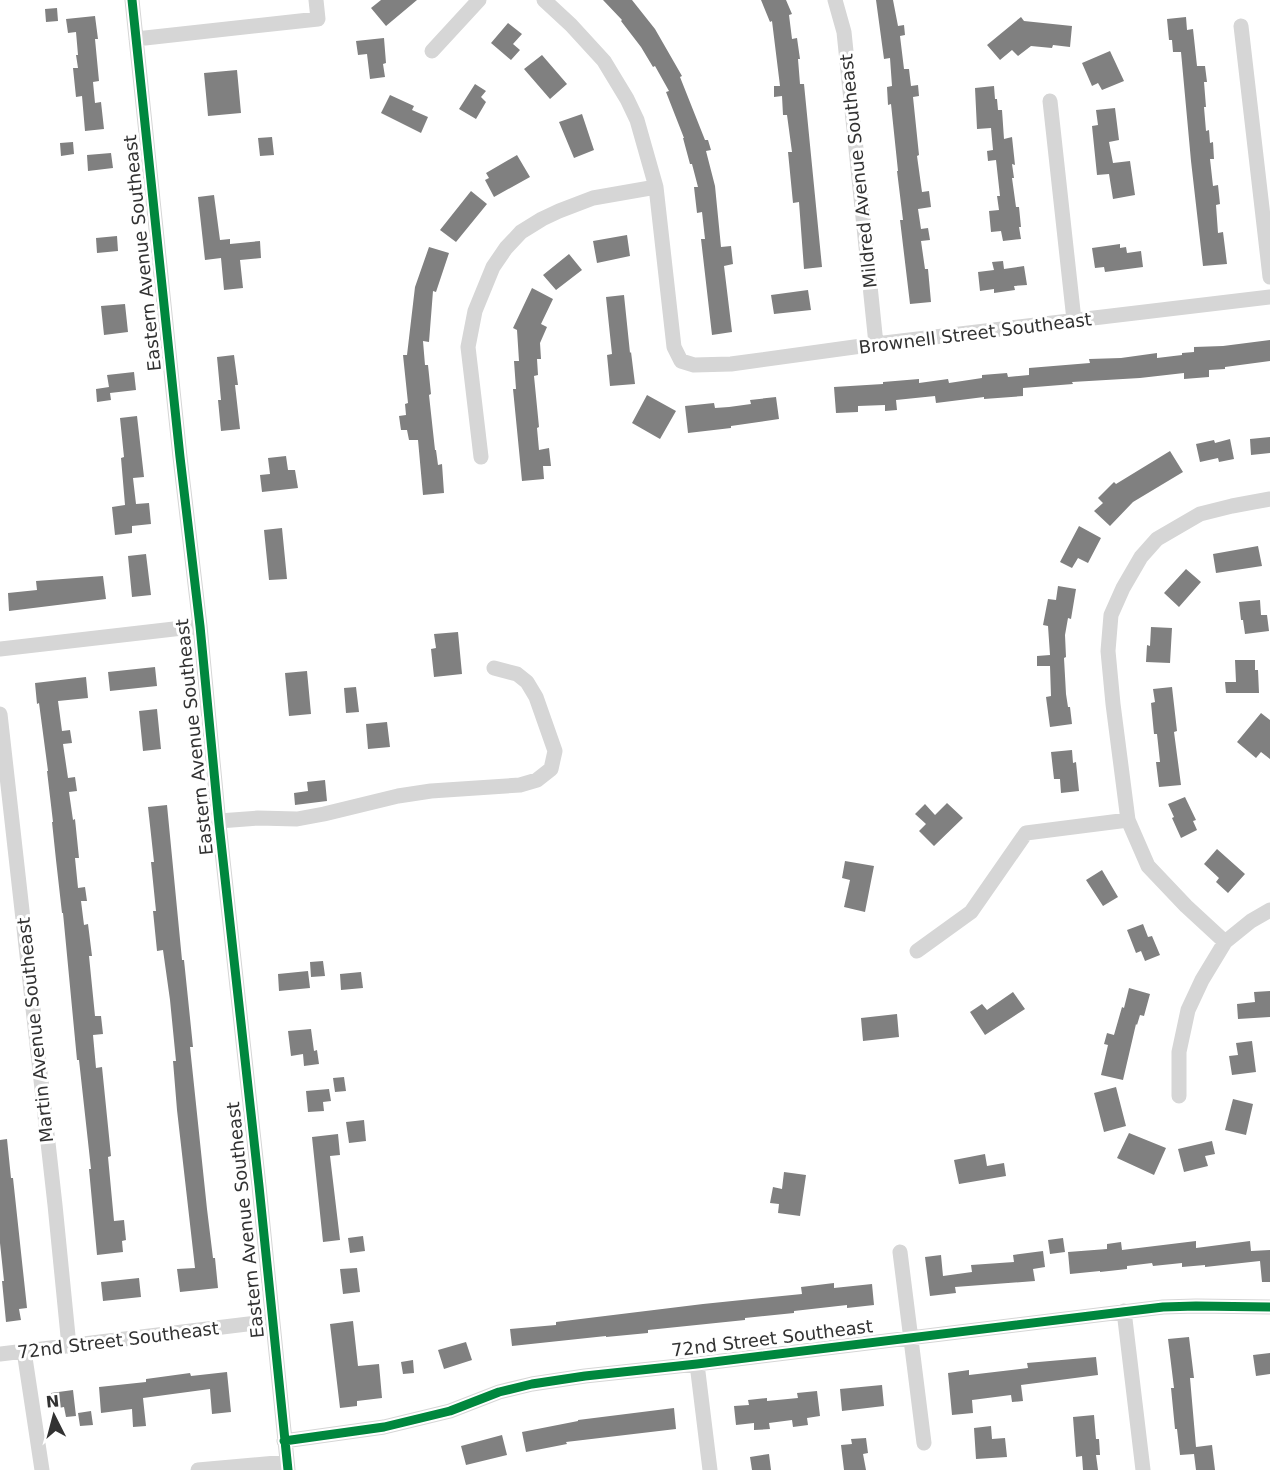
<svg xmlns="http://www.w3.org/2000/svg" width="1270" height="1470" font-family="'DejaVu Sans',sans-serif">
<rect width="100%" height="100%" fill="#fff"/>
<!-- building -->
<path fill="#808080" d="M381 0H417L386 26 371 8Z
M603 0H632L655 29 682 76 680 77 705 140H708L711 150 706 151 715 186 721 247 731 246 733 264 724 266 732 332 712 335 701 239H705L702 212 697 213 694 187H698L692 164H690L683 138H684L666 92 669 91 655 66 653 67 641 47 621 21 622 20Z
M761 0H786L792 14 789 15 792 39 797 38 800 59H798L800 84H804L822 267 804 269 799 202 793 203 788 152H792L787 115H783L782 96 774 97V86H780L772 21 770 22Z
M876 0H893L898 26 904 25 905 35 900 36 904 69H909L911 86 918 85 919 96 913 97 919 155 917 156 922 192 929 191 931 207 918 209 921 229 928 228 930 240 921 241 925 269H928L931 302 910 304 900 220H903L897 171H898L891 104 888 105 887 87 892 86 890 58 884 59Z
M57 8 58 21 46 22 45 9Z
M95 16 98 39H95L99 81 93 82 95 103 101 102 104 129 85 131 82 96 76 97 73 68H78L76 55H78L76 32 68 33 66 19Z
M1021 17 1024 21 1072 26 1070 47 1053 45 1052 48 1031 46 1018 56 1012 50 1000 60 987 45Z
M1186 17 1187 30 1193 29 1197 66H1205L1207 82H1204L1206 107H1204L1206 131 1209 130 1210 143 1213 142 1214 159H1210L1213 186 1218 185 1220 204 1216 205 1218 233 1223 232 1227 264 1203 266 1191 161 1181 52H1173L1172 40H1169L1167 19Z
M508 23 522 34 513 44 520 50 511 60 491 43Z
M384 38 386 63 383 64 385 77 370 79 367 54 358 55 356 41Z
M1110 51 1124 81 1102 90 1098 83 1092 86 1082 63Z
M542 55 567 84 550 99 524 69Z
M237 70 241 113 208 116 204 73Z
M475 84 486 91 481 97 486 102 476 119 459 109Z
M994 86 995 99H997L998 110H1002L1004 139 1012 137 1015 165 1012 164 1014 178H1012L1016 207H1019L1021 227H1019L1021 239 1003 241 1001 231 991 232 989 211 999 210 997 196H1000L996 160 988 161 987 151 993 150 991 128 977 129 975 88Z
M390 95 414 106 412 110 428 117 421 133 381 113Z
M1115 108 1119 140 1109 142 1113 163 1130 161 1135 195 1113 199 1109 174 1097 175 1092 126 1098 125 1096 110Z
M582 114 594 150 574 158 559 122Z
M272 137 274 155 260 156 258 138Z
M73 142 74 154 61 156 60 143Z
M111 153 113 168 88 171 87 155Z
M517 155 530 177 494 197 485 180 489 178 486 173Z
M471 191 487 204 456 242 440 230Z
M214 195 220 240 230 239V244L260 241 261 258 240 260 243 288 224 290 221 258 205 260 198 197Z
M627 235 630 256 597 263 593 241Z
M117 236 118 251 97 253 96 238Z
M1120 244V248L1126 247 1127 253 1141 251 1143 267 1105 272 1104 267 1095 268 1092 248Z
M429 247 449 253 436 292 433 291 429 342 423 341 425 365H428L431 394 429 395 435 450H436L438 465 442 464 444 493 423 495 418 440H409L407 430H401L399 416 406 415 405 404 408 403 403 355H407L415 287Z
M569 254 582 270 556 290 543 275Z
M1003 261 1004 269 1024 266 1027 285 1014 286 1015 290 994 293V289L980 291 978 272 994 270 992 262Z
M532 288 553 299 541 324 547 327 540 343 541 359H537L538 375 534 376 539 427 537 428 539 450 549 448 551 466H543L544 479 522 481 513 389H516L514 361H519L517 330 513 328Z
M808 290 811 310 774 314 771 295Z
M624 295 630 353 631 352 635 384 610 386 607 355 612 354 606 297Z
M125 304 128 332 104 335 101 306Z
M1270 340V361L1225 367V369L1209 370V377L1184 379V373L1140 378 1072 382 1073 384 1023 388V396L984 399V397L936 403 935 396 896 400 897 410 885 411V405L858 406V412L836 413 834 387 883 384V382L919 379V383L948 379 949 383 982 378V375L1007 373 1008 377 1029 375V368L1090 363 1089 359 1121 358 1157 353V358L1182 355V353L1194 352V347L1223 346Z
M234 355 238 385H235L240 429 221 431 218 400H221L217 357Z
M134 372 136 390 110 393 111 400 97 402 96 389 109 387 107 375Z
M647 395 676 411 660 439 632 423Z
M776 397 779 419 731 426V428L688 433 685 406 714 403 715 408 729 407 751 404 750 400Z
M137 416 144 477 133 478 136 504 149 503 151 524 132 526V533L115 535 112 507 125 505 121 458 124 457 120 418Z
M1270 437V453L1251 455 1250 439Z
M1230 439 1234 459 1219 462 1218 458 1200 462 1196 444 1214 440 1215 443Z
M1170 451 1183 472 1133 502 1110 526 1094 511 1103 503 1098 498 1114 482 1116 484Z
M286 456 288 470H295L298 488 262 492 260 475 270 474 268 458Z
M1079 526 1101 538 1088 563 1078 558 1072 568 1060 562Z
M282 528 287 579 269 580 264 530Z
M1258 546 1262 566 1216 573 1213 554Z
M146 554 151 595 132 597 128 556Z
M1186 569 1201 582 1179 607 1164 593Z
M103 576 106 599 9 611 8 593 37 590 36 581Z
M1058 586 1076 589 1071 619 1068 618 1065 635 1066 657 1064 658 1066 694 1068 707H1070L1072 724 1050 727 1046 697 1051 696 1050 666H1037V656L1050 655 1048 626 1043 625 1048 599 1056 600Z
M1260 600 1261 615H1267L1269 631 1245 634 1243 620H1241L1239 602Z
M1151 627 1172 628 1170 663 1146 662 1147 645 1150 646Z
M458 632 462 674 434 677 431 649 436 648 434 634Z
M1235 660H1255V670H1258L1259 693H1226L1225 682H1236Z
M155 667 157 686 110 691 108 672Z
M307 671 311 714 289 716 285 673Z
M86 677 88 698 58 701 62 731 70 730 72 743 63 744 68 778 75 777 77 791 69 792 73 820 75 819 79 858H75L78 888 85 887 87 901H81L84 925 88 924 92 956H89L95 1016H101L103 1034 93 1035 96 1068 102 1067 111 1156 108 1157 114 1221 124 1220 126 1240 122 1241 123 1252 97 1255 89 1169H91L79 1060H77L63 913H62L56 860 52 822H53L47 771H48L39 703 37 704 35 683Z
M356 687 359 712 346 713 344 688Z
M1172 687 1177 731 1174 732 1181 785 1159 787 1156 762H1160L1157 734H1154L1151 703 1155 702 1153 689Z
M157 709 161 749 143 751 139 711Z
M1261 713 1270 720V759L1261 752 1256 758 1237 742Z
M387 722 390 747 368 749 366 724Z
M1072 750 1073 763 1076 762 1079 791 1061 793 1060 779H1054L1051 752Z
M325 780 327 801 295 805 294 793 308 791 307 782Z
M1185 797 1196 820 1193 821 1197 830 1181 838 1172 818 1174 817 1168 804Z
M947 803 963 818 934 846 919 831 926 824 915 814 925 804 935 815Z
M167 805 182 960H184L193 1047H190L207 1209 213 1258H215L218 1288 180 1292 177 1269 195 1268 177 1110 173 1061H176L170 1000 163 950 157 951 153 911H156L151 862H154L148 807Z
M1217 849 1245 874 1228 893 1216 882 1219 878 1204 864Z
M845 861 874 866 865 912 844 907 850 880 842 878Z
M1102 870 1118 897 1103 906 1086 880Z
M1143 924 1148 937 1152 936 1160 955 1145 961 1141 951 1136 953 1127 930Z
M323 961 325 976 311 977 310 962Z
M308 971 310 988 279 991 278 974Z
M361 972 363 988 341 990 340 974Z
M1129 988 1150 994 1144 1016 1140 1015 1137 1025 1136 1024 1123 1080 1101 1075 1108 1045 1104 1044 1107 1033 1114 1035 1122 1007 1124 1008Z
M1270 991V1017L1238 1019 1237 1004 1255 1002 1254 992Z
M1013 992 1025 1009 985 1035 970 1012 982 1004 987 1010Z
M897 1014 899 1037 863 1041 861 1018Z
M311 1029 314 1051 317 1050 319 1064 304 1066 303 1054 291 1056 288 1031Z
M1252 1041 1256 1072 1232 1075 1229 1056 1238 1055 1236 1043Z
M344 1077 346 1091 335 1092 333 1078Z
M1116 1087 1126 1126 1104 1132 1094 1093Z
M329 1089 331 1101 323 1102 324 1111 308 1112 306 1091Z
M1233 1099 1253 1104 1246 1135 1225 1130Z
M364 1120 366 1141 349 1143 346 1122Z
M1129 1133 1166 1148 1154 1175 1117 1158Z
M338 1134 340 1155 330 1156 340 1240 323 1242 312 1137Z
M7 1139 11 1178H13L27 1308 19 1309 21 1320 6 1322 2 1281H4L0 1243V1140Z
M1212 1141 1215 1154 1205 1156 1208 1166 1184 1172 1178 1149Z
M985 1154 987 1166 1004 1163 1006 1176 959 1184 954 1160Z
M784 1172 806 1175 800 1216 778 1213 779 1204 770 1203 773 1187 782 1189Z
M363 1236 365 1251 350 1253 348 1238Z
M1063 1238 1065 1252 1050 1254 1048 1240Z
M1196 1241V1248L1250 1241 1251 1251 1270 1250V1282H1262L1260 1261 1205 1267V1265L1182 1267V1263L1153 1266 1152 1263 1127 1266V1269L1100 1272V1271L1070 1274 1068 1252 1107 1249V1244L1121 1242 1122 1250Z
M1043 1251 1045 1267 1033 1269 1035 1281 955 1287 956 1293 930 1296 925 1257 941 1255 943 1276 972 1272 971 1265 1014 1262 1013 1255Z
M357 1268 360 1292 343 1294 340 1269Z
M139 1278 141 1297 103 1301 101 1282Z
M834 1283V1288L872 1284 874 1305 847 1308V1305L794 1311V1313L745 1318V1320L648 1330V1333L606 1337V1336L512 1346 510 1329 556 1325V1322L703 1304 802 1294 801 1287Z
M353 1321 358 1366 379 1364 382 1398 357 1401V1406L340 1408 330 1324Z
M1189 1337 1194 1378H1190L1196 1447 1212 1445 1215 1470H1196L1194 1454 1180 1455 1177 1429H1175L1171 1388H1174L1168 1339Z
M466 1342 472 1360 444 1369 438 1350Z
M1270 1353V1374L1256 1376 1253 1355Z
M1096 1357 1098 1375 1021 1385 1023 1401 1012 1402 1011 1395 972 1400 973 1413 952 1415 948 1373 969 1370V1375L1028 1368 1027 1363Z
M413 1360 414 1373 403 1374 401 1362Z
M227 1372 231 1412 212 1414 210 1389 143 1398 146 1426 133 1427 132 1409 101 1413 99 1387 146 1382V1379L190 1373 191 1376Z
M882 1385 884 1406 842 1411 840 1389Z
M73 1390 76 1416 66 1417 64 1407 53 1409 51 1393Z
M817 1391 820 1416 807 1418 808 1425 793 1427 792 1420 769 1423 770 1429 754 1430V1423L736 1425 734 1406 749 1405 748 1400 767 1398V1401L798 1398 797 1393Z
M674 1408 676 1429 566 1442 567 1444 526 1452 522 1432 578 1421V1420Z
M91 1411 93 1425 80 1426 78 1413Z
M1094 1415 1096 1439H1099L1100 1455H1096L1098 1470H1083L1082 1456 1076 1457 1073 1417Z
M991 1426 992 1439 1005 1438 1007 1457 976 1459 974 1428Z
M502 1435 507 1455 466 1465 461 1446Z
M866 1438 868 1453 863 1454 866 1470H844L841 1445 852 1444 851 1439Z
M769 1454 771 1470H752L750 1457Z"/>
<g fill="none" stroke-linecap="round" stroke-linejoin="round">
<!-- minor -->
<path stroke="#d6d6d6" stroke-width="15" d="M132 0 180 457 200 626 219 824 259 1186 288 1470
M544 0 571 25 604 61 627 99 637 120 656 187 674 347 681 361 694 365 731 364 876 344 1270 297
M835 0 844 32 876 344
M1241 26 1270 277
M136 39 318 19 316 0
M432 51 479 0
M1050 101 1074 320
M481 457 468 347 475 311 493 267 506 248 521 232 542 219 559 211 593 198 656 187
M0 649 200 626
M0 714 55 1205 69 1346
M219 821 258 818 297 819 324 814 398 796 431 791 520 785 537 780 551 769 555 751 536 697 527 682 517 674 494 668
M1225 942 1186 906 1148 866 1128 820 1113 704 1108 651 1111 615 1123 588 1141 557 1157 539 1200 514 1232 506 1270 499
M917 951 971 912 1026 833 1128 820
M1179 1096V1052L1188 1010 1202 980 1225 942 1251 921 1270 910
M900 1252 924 1443
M1124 1311 1143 1470
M24 1351 42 1470
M0 1354 272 1321
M697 1364 710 1470
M284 1441 384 1427 450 1411 499 1392 532 1384 585 1376 697 1364 1163 1307 1196 1306 1270 1307
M198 1470 287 1462"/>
<!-- cycleway casing -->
<g stroke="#fff" stroke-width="13">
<path id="cycleway" d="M132 0 180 457 200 626 219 824 259 1186 288 1470
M284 1441 384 1427 450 1411 499 1392 532 1384 585 1376 697 1364 1163 1307 1196 1306 1270 1307"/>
</g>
<!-- cycleway -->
<use href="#cycleway" stroke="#00873e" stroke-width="9"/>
</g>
<g text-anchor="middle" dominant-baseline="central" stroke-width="6" stroke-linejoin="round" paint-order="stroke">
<!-- street labels -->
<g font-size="18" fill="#323232" stroke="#fff">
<text transform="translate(858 171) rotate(-96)">Mildred Avenue Southeast</text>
<text transform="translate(142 253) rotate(-96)">Eastern Avenue Southeast</text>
<text transform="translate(975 333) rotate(-7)">Brownell Street Southeast</text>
<text transform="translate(194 737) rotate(-96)">Eastern Avenue Southeast</text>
<text transform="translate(35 1030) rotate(-96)">Martin Avenue Southeast</text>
<text transform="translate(245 1220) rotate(-96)">Eastern Avenue Southeast</text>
<text transform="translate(772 1338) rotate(-7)">72nd Street Southeast</text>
<text transform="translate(118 1340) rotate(-7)">72nd Street Southeast</text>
</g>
</g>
<!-- north arrow -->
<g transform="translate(54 1416) rotate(354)" stroke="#ffffff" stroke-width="4.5" paint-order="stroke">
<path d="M0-4.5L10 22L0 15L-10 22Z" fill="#323232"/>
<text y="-9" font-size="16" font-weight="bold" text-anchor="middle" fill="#323232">N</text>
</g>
</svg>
